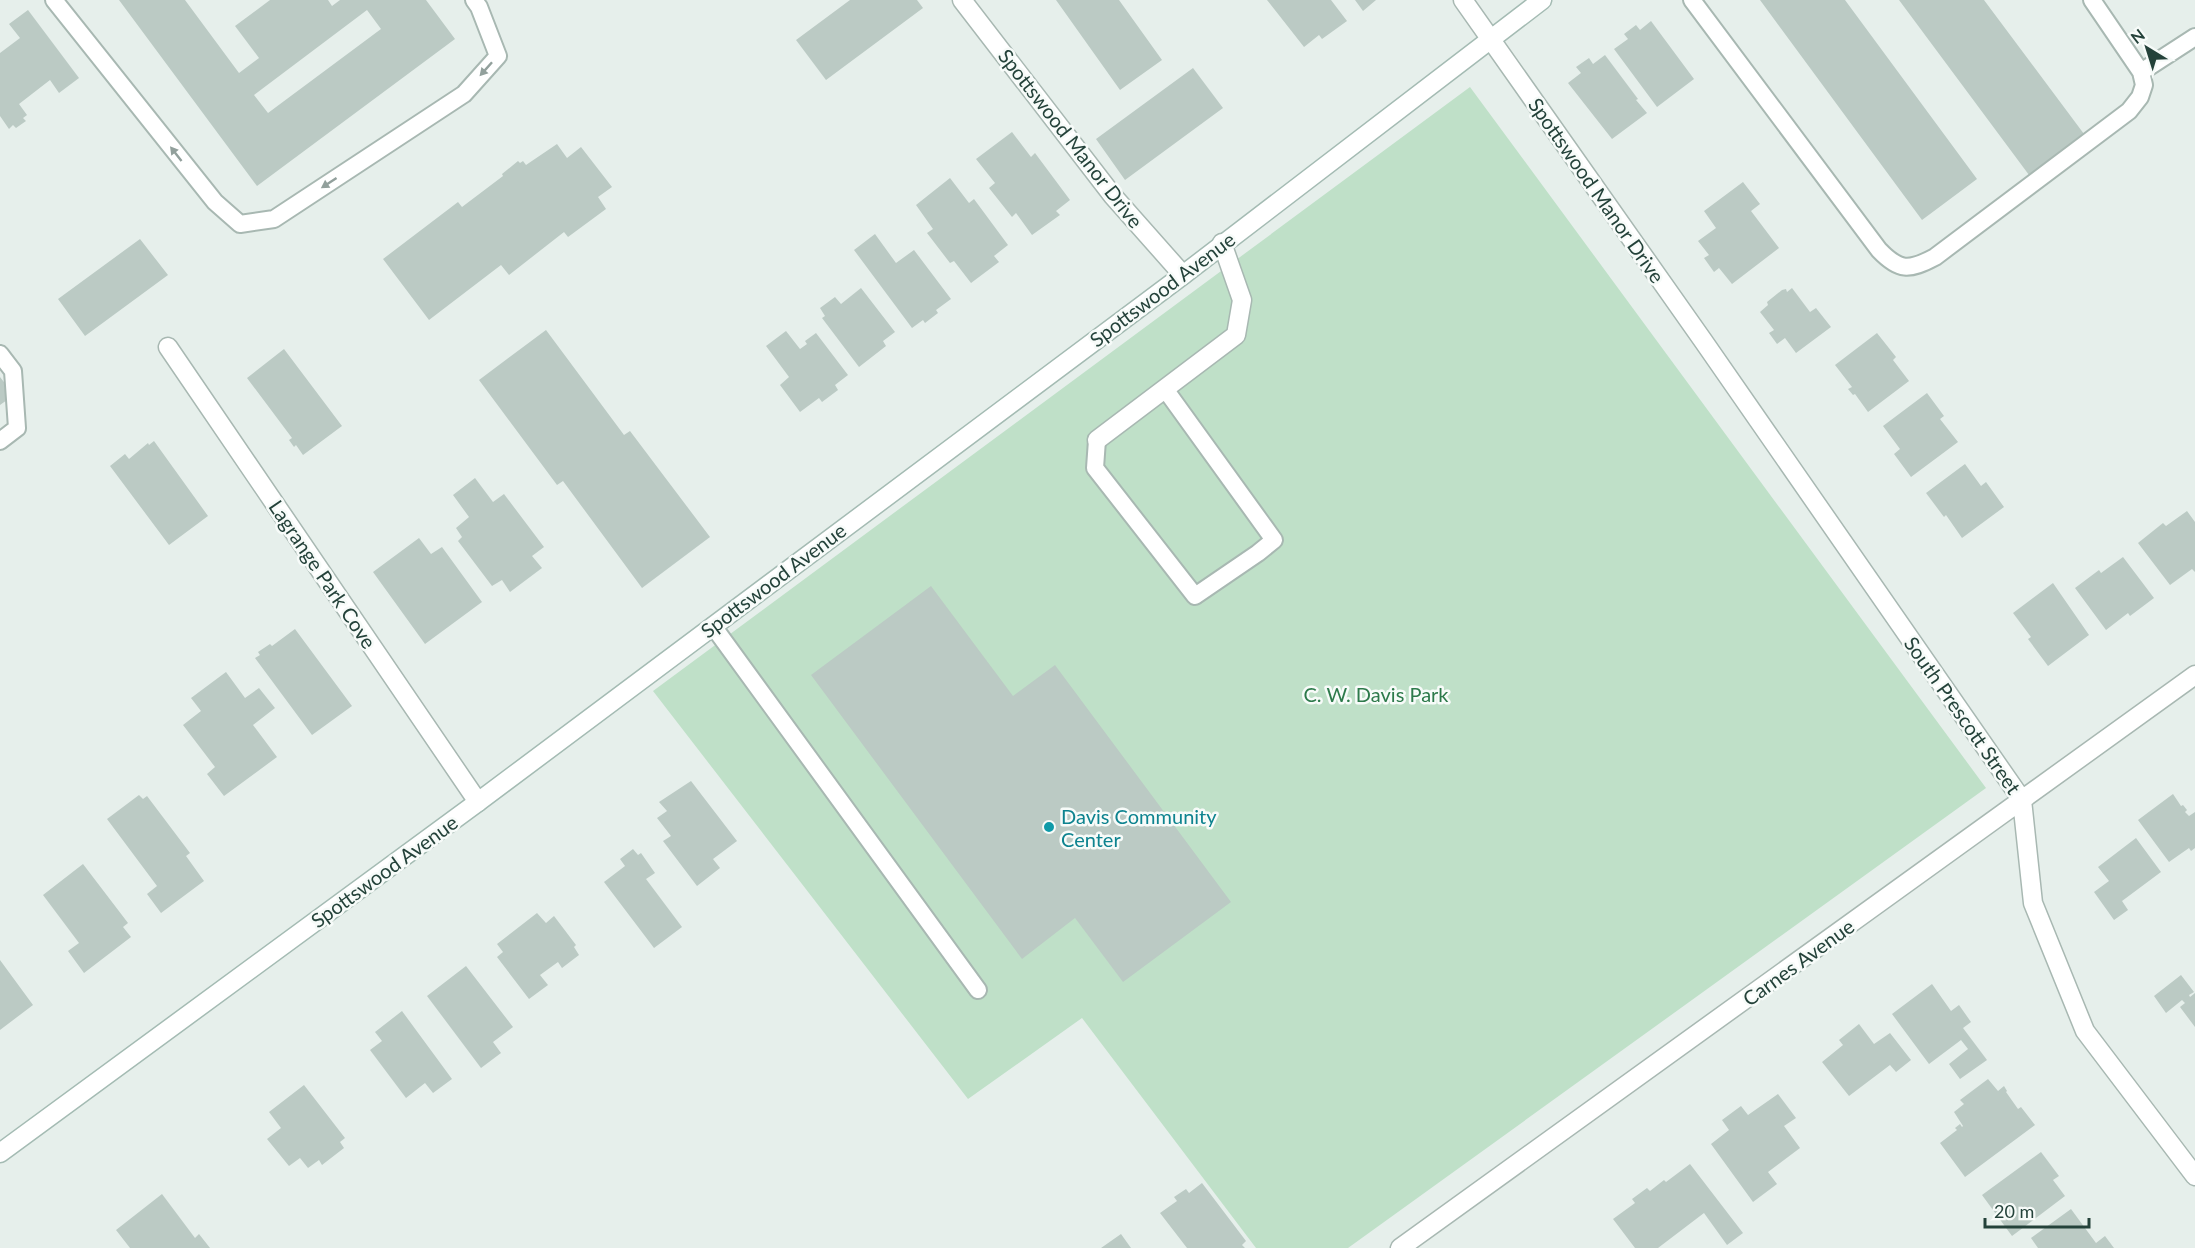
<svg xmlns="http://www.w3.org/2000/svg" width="2195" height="1248" font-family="Lato,sans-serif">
<rect width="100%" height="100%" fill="#e6efeb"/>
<!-- green -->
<path fill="#bfe0c8" d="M1470 87 1986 788 1348 1248H1256L1082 1018 968 1099 653 691Z"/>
<!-- building -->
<path fill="#bbcac4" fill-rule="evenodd" d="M119 0H185L239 73 259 58 235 26 270 0H328L332 6 340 0H426L455 39 257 186ZM367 10 381 29 268 113 254 95Z
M850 0H917L923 8 826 80 796 40Z
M1056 0H1119L1162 60 1120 90Z
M1267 0H1331L1347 21 1322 39 1319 35 1304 47Z
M1355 0H1376L1363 11Z
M1760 0H1845L1977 179 1922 220Z
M1899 0H1984L2084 134 2029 175Z
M28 10 79 78 59 93 50 80 19 104 27 115 23 118 26 121 16 128 13 125 9 129 0 116V53L20 38 9 24Z
M1651 21 1694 79 1657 107 1614 49 1628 39 1624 34 1636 25 1640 30Z
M1605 55 1638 99 1636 100 1647 113 1612 139 1568 83 1581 73 1576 67 1589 58 1593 64Z
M1193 68 1223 108 1125 180 1096 139Z
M1012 132 1031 157 1035 153 1070 200 1056 211 1060 215 1032 235 1016 213 1012 217 989 188 995 183 976 159Z
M557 144 567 158 581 147 612 187 598 197 606 209 568 237 564 232 509 275 501 265 429 320 383 259 458 202 462 207 503 176 502 174 518 161 520 163 523 161 526 165Z
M950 178 969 203 974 199 1008 245 994 256 999 262 971 283 954 261 950 263 927 233 933 229 916 205Z
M1743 182 1760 204 1751 211 1779 248 1732 284 1719 268 1714 272 1704 258 1709 255 1698 241 1716 228 1704 211Z
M875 234 896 263 914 250 951 299 936 310 938 313 925 323 923 320 912 328 854 250Z
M140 239 168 275 85 336 58 299Z
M861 288 895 332 883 341 886 346 859 367 822 318 825 316 820 308 835 297 841 304Z
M1792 288 1810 312 1816 308 1831 327 1796 353 1785 338 1777 344 1769 333 1774 330 1760 312 1768 305 1767 302 1782 290 1786 289 1787 292Z
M546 330 624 435 630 431 710 537 642 588 563 481 557 485 479 380Z
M786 331 800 349 807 344 805 341 816 333 848 375 835 385 838 390 822 402 819 398 800 412 780 385 789 377 766 346Z
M1877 333 1896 357 1893 360 1909 381 1868 412 1855 394 1853 395 1848 389 1852 387 1835 365Z
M284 349 342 426 303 455 296 445 294 447 289 440 292 438 247 378Z
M0 377 14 395 0 405Z
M1927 393 1944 416 1940 419 1958 442 1911 477 1894 454 1900 449 1883 426Z
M154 441 208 516 169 545 110 466 125 454 129 459 148 443 149 445Z
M1965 464 1981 486 1986 482 2004 507 1962 538 1946 515 1944 517 1926 493Z
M475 478 493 502 504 494 544 547 532 556 542 568 510 592 502 580 492 586 458 541 462 537 456 528 469 517 453 495Z
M2187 511 2195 522V572L2192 569 2170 585 2138 543 2163 523 2166 526Z
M419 538 431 554 442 547 482 602 425 644 373 572Z
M2123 557 2154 598 2130 616 2128 613 2106 630 2075 588 2099 570 2101 573Z
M2053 583 2089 635 2048 666 2028 639 2031 637 2013 613Z
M931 586 1013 696 1055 665 1231 902 1123 982 1075 918 1022 959 811 675Z
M295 629 352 706 312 735 255 658 260 655 258 652 270 644 272 646Z
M226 672 245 698 259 688 275 708 253 725 277 757 224 796 207 774 215 767 183 725 201 711 191 698Z
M691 781 737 841 713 859 720 868 697 886 663 841 671 836 657 818 667 811 659 802Z
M2173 794 2181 806 2183 805 2187 810 2185 812 2189 816 2195 812V848L2191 851 2189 848 2169 862 2138 820Z
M139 795 143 799 147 796 190 853 186 856 204 881 161 913 147 894 157 886 107 819Z
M2136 838 2161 872 2122 901 2128 910 2114 920 2094 892 2109 881 2098 867Z
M633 849 638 855 641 853 655 873 646 879 682 927 654 948 604 882 625 866 620 859Z
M83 864 128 923 123 927 131 937 84 973 68 951 79 943 43 895Z
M537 913 546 923 554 916 576 945 574 947 579 955 562 968 558 962 540 975 548 985 529 999 497 957 503 952 497 944Z
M0 960 33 1005 0 1030Z
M466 966 513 1027 493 1042 501 1053 481 1068 427 996Z
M2181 975 2194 992 2189 995 2190 997 2195 993V1027L2180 1007 2185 1003 2182 1000 2166 1013 2154 996Z
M1932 984 1951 1011 1959 1005 1971 1022 1963 1028 1987 1060 1960 1079 1949 1064 1968 1049 1961 1040 1929 1064 1892 1014Z
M402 1011 452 1079 433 1093 425 1083 406 1098 370 1050 382 1041 375 1032Z
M1859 1024 1874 1044 1890 1033 1911 1060 1896 1072 1890 1065 1849 1096 1822 1062 1843 1045 1839 1040Z
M1988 1079 1998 1091 2004 1086 2007 1091 2006 1092 2018 1109 2021 1107 2035 1125 1965 1177 1940 1143 1957 1130 1955 1128 1960 1124 1962 1127 1963 1126 1954 1112 1964 1104 1960 1100Z
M304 1085 345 1138 340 1142 344 1148 322 1165 319 1160 308 1168 300 1158 289 1166 267 1139 281 1128 269 1112Z
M1778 1094 1796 1118 1784 1126 1800 1148 1768 1172 1777 1184 1753 1202 1711 1144 1729 1130 1722 1120 1741 1106 1748 1115Z
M2041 1152 2059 1176 2053 1180 2065 1196 2012 1236 1982 1195Z
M1690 1164 1743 1233 1727 1245 1704 1213 1658 1248H1635L1613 1219 1635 1203 1632 1199 1647 1188 1650 1191 1664 1180 1666 1182Z
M1202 1183 1246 1241 1242 1245 1245 1248H1187L1160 1213 1177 1201 1174 1197 1186 1189 1189 1193Z
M162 1194 195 1238 199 1234 210 1248H130L116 1230Z
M2071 1209 2096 1243 2105 1236 2114 1248H2038L2031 1238Z
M1121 1234 1131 1248H1101Z"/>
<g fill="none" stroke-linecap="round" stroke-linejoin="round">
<!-- lane casing -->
<g stroke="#a8b8b2" stroke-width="20">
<path id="lane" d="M54 0 215 202 240 224 274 219 464 94 498 56 479 7 474 0
M1692 0 1879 250C1899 271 1909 271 1935 257L2129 111 2140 97 2144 85 2141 72 2092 0
M2141 72 2195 37
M0 354 13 371 17 428 0 441
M1097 440 1095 468 1195 596 1258 553 1274 540 1165 389
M713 626 978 990"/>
</g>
<!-- street casing -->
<g stroke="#a8b8b2" stroke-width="21">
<path id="street" d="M962 0 1113 196 1183 275
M1463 0 1704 342 2022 800 2033 903 2085 1031 2195 1176
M168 347 478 802
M1097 440 1236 335 1242 300 1222 243
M1400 1248 2195 675"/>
</g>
<!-- secondary casing -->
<g stroke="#a4bbb3" stroke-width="21">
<path id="secondary" d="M0 1153 478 802 1183 275 1542 0"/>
</g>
<!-- lane -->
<use href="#lane" stroke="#fff" stroke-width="16"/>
<!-- street -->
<use href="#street" stroke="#fff" stroke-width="18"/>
<!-- secondary -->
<use href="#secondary" stroke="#fff" stroke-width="18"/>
</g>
<!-- one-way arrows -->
<defs><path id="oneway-solid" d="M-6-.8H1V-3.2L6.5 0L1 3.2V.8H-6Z" transform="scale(1.5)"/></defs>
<g fill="#92a09c">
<use href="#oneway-solid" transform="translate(486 69) rotate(132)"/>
<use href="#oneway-solid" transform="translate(176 154) rotate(-128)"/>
<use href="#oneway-solid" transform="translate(329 183) rotate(147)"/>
</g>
<!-- markers -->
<circle fill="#0f9aa8" stroke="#f7fbf9" stroke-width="2" cx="1049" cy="827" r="6"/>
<g text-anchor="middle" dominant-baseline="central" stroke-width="5" stroke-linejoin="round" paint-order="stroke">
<!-- street labels -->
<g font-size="20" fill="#24423a" stroke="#f7fbf9">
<text transform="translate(1071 138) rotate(52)">Spottswood Manor Drive</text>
<text transform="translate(1597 190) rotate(55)">Spottswood Manor Drive</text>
<text transform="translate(1162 289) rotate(-37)">Spottswood Avenue</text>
<text transform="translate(323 574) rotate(56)">Lagrange Park Cove</text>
<text transform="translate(773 580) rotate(-37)">Spottswood Avenue</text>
<text transform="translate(1963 715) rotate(55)">South Prescott Street</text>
<text transform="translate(384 871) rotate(-36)">Spottswood Avenue</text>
<text transform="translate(1798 962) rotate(-36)">Carnes Avenue</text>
</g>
<!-- park labels -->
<g font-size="20" fill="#2d7a4b" stroke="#f7fbf9">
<text x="1376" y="694">C. W. Davis Park</text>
</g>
<!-- culture labels -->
<g font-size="20" fill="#0d838f" stroke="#f7fbf9" text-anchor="start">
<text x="1061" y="816">Davis Community<tspan x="1061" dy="23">Center</tspan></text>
</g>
</g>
<!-- north arrow -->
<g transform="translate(2147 48) rotate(322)" stroke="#f7fbf9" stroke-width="4.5" paint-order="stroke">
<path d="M0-4.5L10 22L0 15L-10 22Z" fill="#24423a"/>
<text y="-9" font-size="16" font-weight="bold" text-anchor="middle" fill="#24423a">N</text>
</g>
<!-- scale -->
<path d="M1985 1218v9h104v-9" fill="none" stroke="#24423a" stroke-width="3"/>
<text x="1994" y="1218" font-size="18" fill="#24423a" stroke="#f7fbf9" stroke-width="4.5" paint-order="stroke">20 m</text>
</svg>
